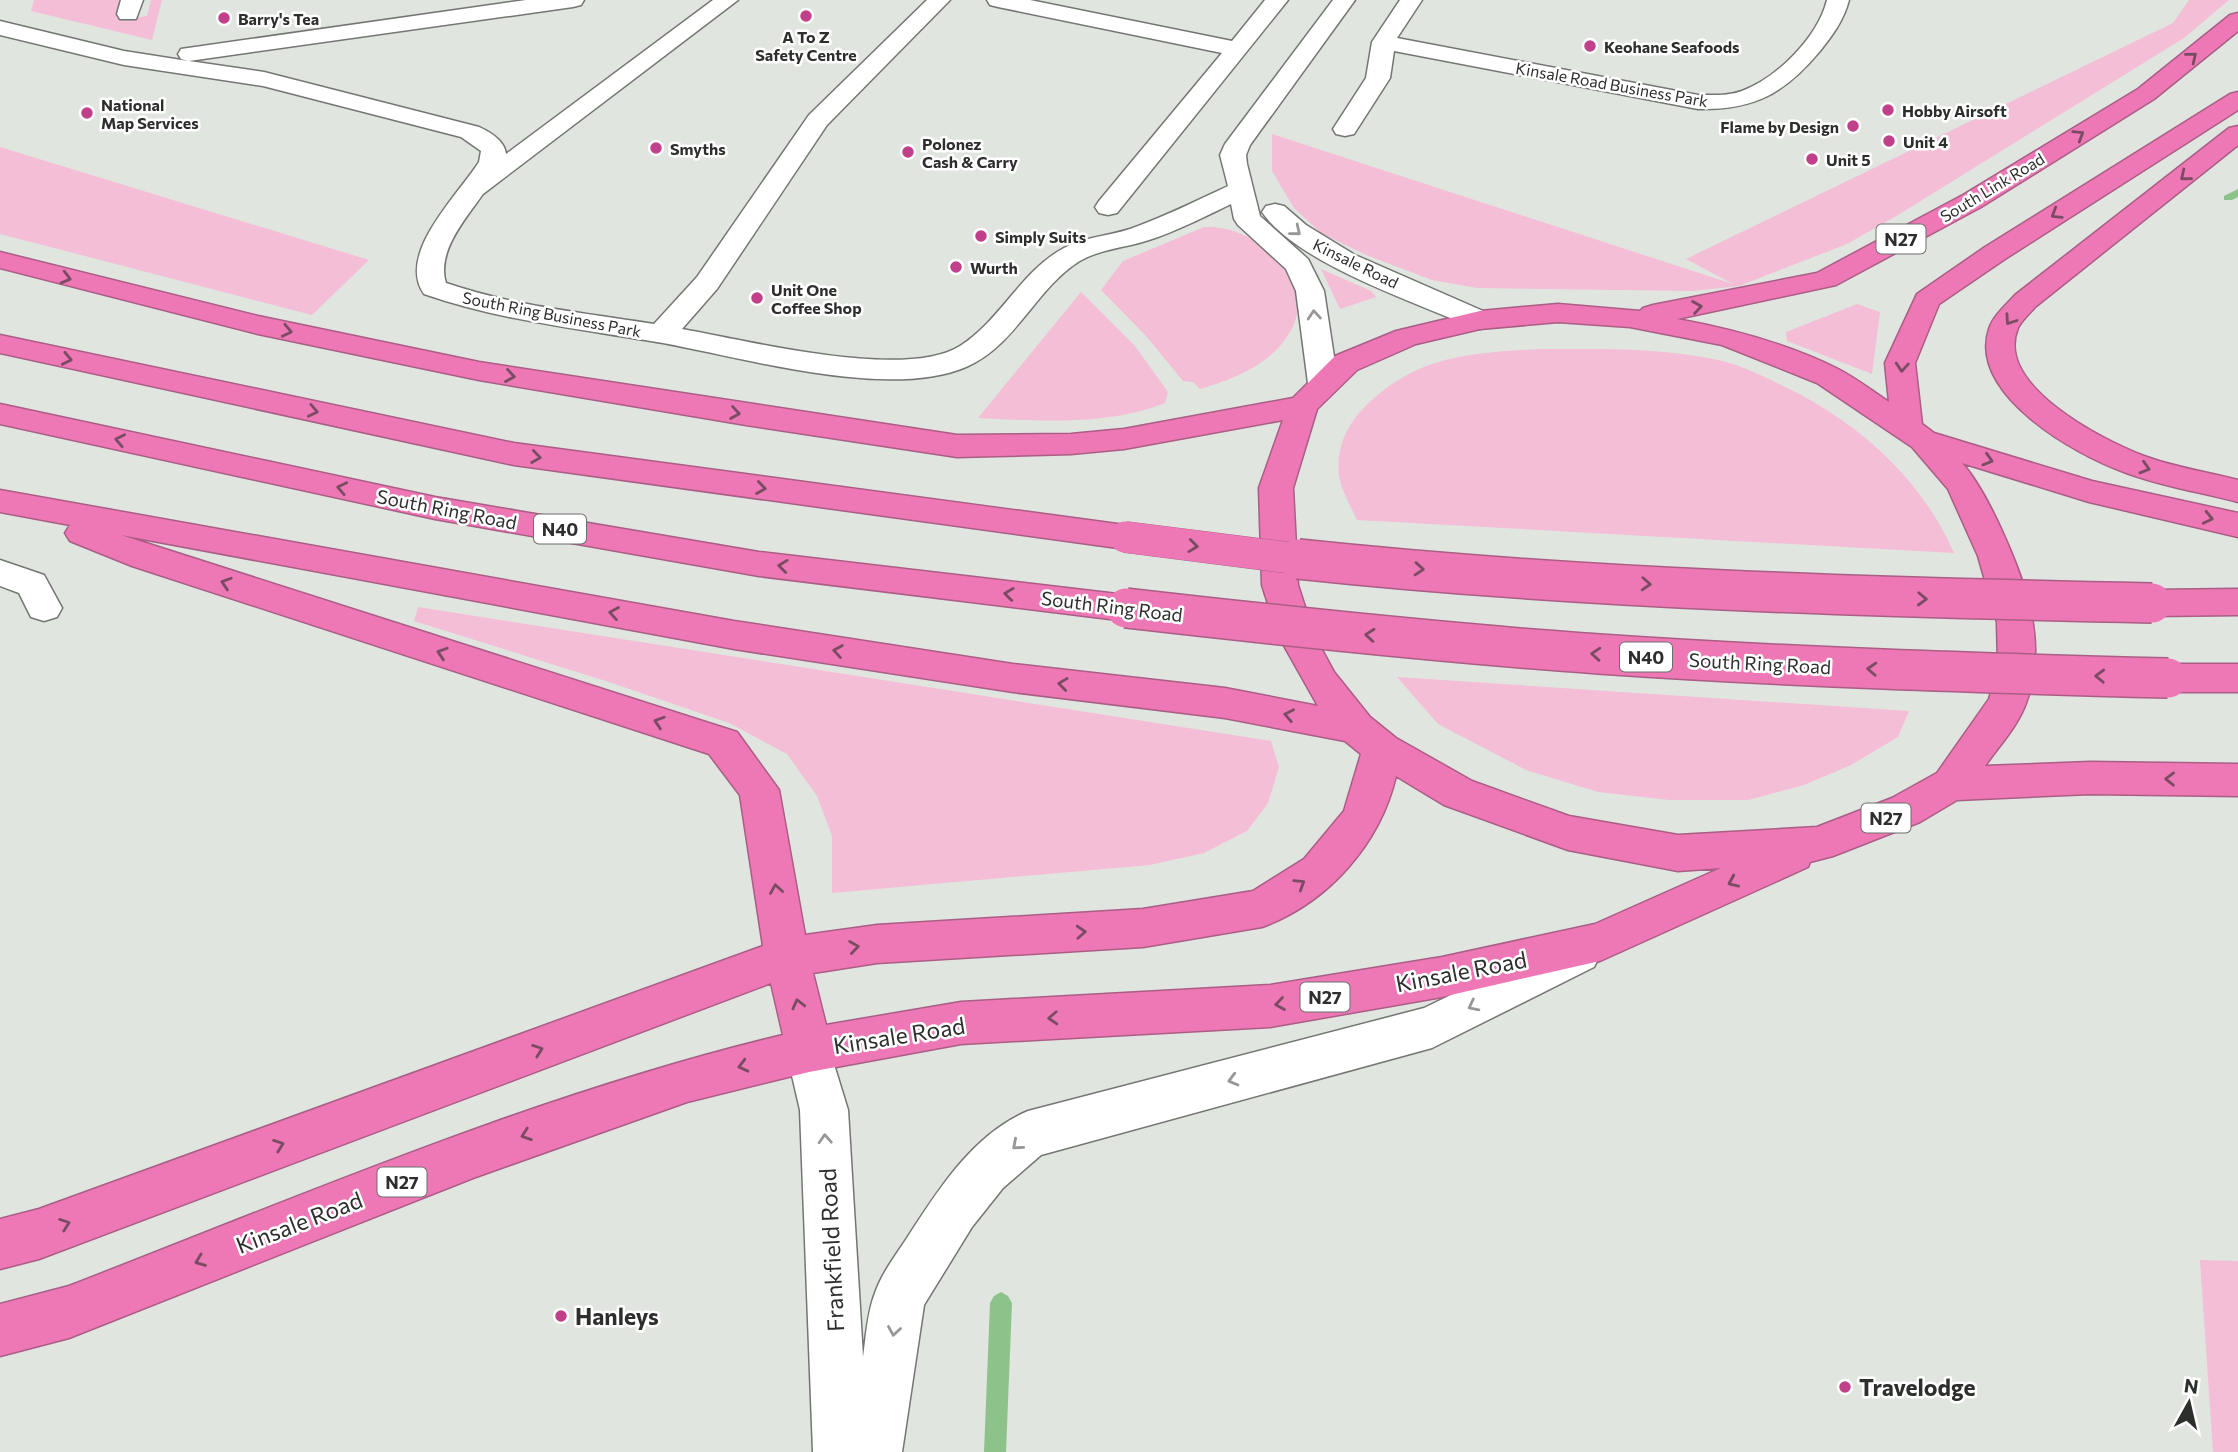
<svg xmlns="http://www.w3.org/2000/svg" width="2238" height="1452" font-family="Commissioner,sans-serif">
<rect width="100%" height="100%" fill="#e1e5e0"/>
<!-- green -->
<path fill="#f3bed6" d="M34 0H122L125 19 147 16 151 0H162L152 40 31 11Z
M2189 0H2229L2184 38 1898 215 1847 244 1739 286 1692 291 1477 288 1432 280 1366 255 1321 233 1294 208 1272 171V134L1733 284 1686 259 2173 23Z
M0 147 369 260 312 315 0 234Z
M1204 227C1254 224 1321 278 1290 332 1272 364 1233 379 1200 389L1193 382 1183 381 1146 336 1101 290 1123 261Z
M1321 269 1371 291 1376 297 1340 309Z
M1081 292 1135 346 1168 392 1165 403C1108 426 1037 421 978 418Z
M1857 304 1880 312 1872 374 1787 341 1786 332Z
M1538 349C1596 349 1655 347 1713 359 1736 363 1756 373 1777 383 1853 418 1920 475 1954 553L1357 520C1351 507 1341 490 1339 475 1336 451 1345 428 1361 411 1412 356 1467 353 1538 349Z
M418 607 1271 741 1279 767 1268 803 1247 831 1204 853 1150 865 832 893V836L817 796 787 754 729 723 609 682 414 621Z
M1397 677 1909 711 1898 737 1851 765 1804 785 1748 800H1669L1598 792 1526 770 1438 724Z
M2200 1260 2238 1261V1452H2213Z"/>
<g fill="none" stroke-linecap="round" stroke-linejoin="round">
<!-- stream -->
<path fill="#8dc38a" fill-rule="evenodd" d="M2238 189V197L2232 200H2224V196Z
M1001 1292 1008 1296 1012 1303 1006 1452H984L990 1303 994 1296Z"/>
<!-- minor casing -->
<g stroke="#737672" stroke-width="3">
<path id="minor" d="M121 0H143L136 19H120L117 14Z
M526 0H584L581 5 573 7 189 61 264 72 479 127C490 132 505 141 506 154L713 0H738L483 194C466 218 436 252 446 283 514 306 584 313 654 324L697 277 809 115 927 0H950L827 125 717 289 682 329C746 340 904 381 960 346 1001 320 1021 271 1064 248 1084 237 1108 236 1130 229 1164 217 1196 201 1228 186L1220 155 1225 144 1333 0H1355L1250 145 1246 155 1247 164 1260 216 1308 259 1324 291 1338 383 1334 390 1323 393 1312 390 1308 383 1296 291 1286 269 1238 225 1234 219 1231 204C1204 217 1177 231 1149 240 1125 248 1099 249 1078 262 1035 290 1015 346 966 367 889 400 744 358 663 343 582 329 502 321 424 294 396 254 458 195 479 162L481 151 461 137 263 86 124 65 0 35V21L124 51 188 61 181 59 178 54 181 49Z
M987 0H1030L1232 41 1265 0H1288L1117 213 1108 215 1099 213 1095 207 1099 201 1222 53 998 7 990 5Z
M1400 0H1422L1397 38 1698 95C1713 95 1728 96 1742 91 1777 78 1818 37 1827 0H1849C1844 20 1832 36 1820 51 1784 94 1754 110 1698 109L1394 51 1390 78 1354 134 1345 136 1336 134 1333 129 1366 78 1372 42Z
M1275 204 1284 206 1306 225 1355 255 1490 314 1495 320 1490 326 1480 329 1470 326C1413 302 1296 262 1262 212L1266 206Z
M0 560 44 575 62 608 57 617 44 621 31 617 19 593 0 586Z
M1579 933 1594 939 1601 953 1594 967 1432 1048 1041 1155 1003 1188 972 1227 924 1305 902 1452H813L800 1110 786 1050 793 1035 809 1028 825 1035 848 1110 863 1357C866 1337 867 1313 875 1293 882 1273 895 1256 907 1238 938 1190 973 1134 1028 1111L1424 1008Z"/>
</g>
<!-- highway casing -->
<g stroke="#aa5e85" stroke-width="3">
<path id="highway" d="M2238 13V31L2154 99 1981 207 1836 285 1677 319C1732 329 1788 344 1838 369 1856 378 1872 391 1889 402L1885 363 1917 294 1985 247 2230 94 2238 92V110L2005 259 1939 304 1915 363 1922 424 1934 433 2092 481 2238 513V537L2089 502 1962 463C1989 493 2028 583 2033 624 2037 651 2036 678 2026 703 2018 726 1998 747 1985 766L2090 762 2238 764V796L2090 794 1957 800 1920 822 1833 856 1810 862 1808 867 1600 961 1442 997 1270 1027 961 1044 809 1072 687 1102 473 1178 69 1338 0 1356V1304L69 1286C304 1195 537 1094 783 1035L771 983 39 1259 0 1269V1219L39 1209 763 946 740 795 709 754 132 566 70 541 65 533 70 525 0 512V490L734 621 1013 664 1225 688 1318 706 1278 635 1262 585 1259 488 1283 420 1124 449 1071 454 957 457 746 425 479 380 258 334 0 268V252L258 316 479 362 957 435 1071 434 1124 429 1293 398 1335 356 1396 331 1480 311 1558 304 1640 311 1643 308 1653 305 1817 273 1963 195 2138 89 2230 15ZM1558 322 1630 327 1722 345 1817 383 1912 447 1948 489 1978 556 1997 622 1998 668 1989 699 1937 773 1892 798 1817 827 1678 835 1569 816 1472 781 1396 738 1370 717 1334 672 1314 635 1298 585 1293 488 1317 409 1357 370 1416 344 1480 329ZM121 535 734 649 1013 692 1225 718 1345 741 1361 754 1344 811 1304 859 1253 891 1143 909 877 925 805 935 779 790 737 732ZM1396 776 1444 805 1568 850 1678 871 1721 868 1595 924 1442 957 1270 985 961 1002 826 1025 813 973 877 963 1143 947 1262 927C1328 903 1380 844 1396 776Z
M2238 126V145L2035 307C2030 313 2021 321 2018 328 1994 385 2102 440 2144 456 2173 467 2207 472 2238 480V502C2200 492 2160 486 2124 472 2074 454 1968 394 1989 329 1993 316 2006 305 2015 295L2229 128Z
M0 335 514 443 1125 525 1137 529 1142 537 1137 545 1125 549 514 465 0 353Z
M0 404 435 497 759 552 1126 595 1139 599 1144 608 1139 617 1126 621 759 576 435 519 0 424Z
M2238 589V615L2152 616 2139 612 2134 603 2139 594 2152 590Z
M2168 664H2238V692H2168L2155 688 2149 678 2155 668Z"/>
</g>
<!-- minor -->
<use href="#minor" fill="#fff" fill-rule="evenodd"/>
<!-- highway -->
<use href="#highway" fill="#ed78b5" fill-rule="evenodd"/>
<!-- highway-bridge-far1 casing -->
<g stroke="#aa5e85" stroke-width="32" stroke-linecap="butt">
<path id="highway-bridge-far1" d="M1125 537 1314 561"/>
</g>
<!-- highway-bridge casing -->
<g stroke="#aa5e85" stroke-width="42" stroke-linecap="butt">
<path id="highway-bridge" d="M1298 559C1581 589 1867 597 2152 603
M1126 608C1283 626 1441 643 1599 654 1788 667 1978 673 2168 678"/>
</g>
<!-- highway-bridge-far1 -->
<use href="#highway-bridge-far1" stroke="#ed78b5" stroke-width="31"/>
<!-- highway-bridge -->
<use href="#highway-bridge" stroke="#ed78b5" stroke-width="39"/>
</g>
<!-- one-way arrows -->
<defs><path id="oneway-chevron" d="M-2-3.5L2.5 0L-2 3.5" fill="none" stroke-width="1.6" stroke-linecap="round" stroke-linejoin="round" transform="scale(1.75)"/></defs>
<g stroke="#7a4c63">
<use href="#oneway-chevron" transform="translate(2192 57) rotate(-39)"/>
<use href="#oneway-chevron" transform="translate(2079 135) rotate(-32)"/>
<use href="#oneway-chevron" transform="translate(2185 176) rotate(141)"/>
<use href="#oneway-chevron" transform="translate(2056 214) rotate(148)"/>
<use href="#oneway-chevron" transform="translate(66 278) rotate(15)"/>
<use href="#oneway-chevron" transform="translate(1697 307) rotate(-9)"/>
<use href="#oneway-chevron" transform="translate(2010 320) rotate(124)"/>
<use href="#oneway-chevron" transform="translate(287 331) rotate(12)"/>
<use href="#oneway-chevron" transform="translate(67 359) rotate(12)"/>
<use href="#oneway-chevron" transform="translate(1902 367) rotate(94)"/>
<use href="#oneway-chevron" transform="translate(510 376) rotate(9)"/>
<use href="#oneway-chevron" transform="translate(313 411) rotate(12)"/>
<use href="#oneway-chevron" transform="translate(735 413) rotate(9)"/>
<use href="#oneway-chevron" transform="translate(120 440) rotate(-168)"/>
<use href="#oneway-chevron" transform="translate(536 457) rotate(8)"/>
<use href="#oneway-chevron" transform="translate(1988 460) rotate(17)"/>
<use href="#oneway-chevron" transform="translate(2145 468) rotate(17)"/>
<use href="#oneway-chevron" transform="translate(342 488) rotate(-168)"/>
<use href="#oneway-chevron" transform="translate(761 488) rotate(8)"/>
<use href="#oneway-chevron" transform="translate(2208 518) rotate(13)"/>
<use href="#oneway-chevron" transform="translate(1193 546) rotate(7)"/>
<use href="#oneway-chevron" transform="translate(783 566) rotate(-173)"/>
<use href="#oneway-chevron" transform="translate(1419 569) rotate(4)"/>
<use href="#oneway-chevron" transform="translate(226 583) rotate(-162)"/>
<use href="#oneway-chevron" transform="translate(1646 584) rotate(3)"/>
<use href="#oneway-chevron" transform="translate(1009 594) rotate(-173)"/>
<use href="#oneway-chevron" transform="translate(1922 599) rotate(2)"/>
<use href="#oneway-chevron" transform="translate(614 613) rotate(-170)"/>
<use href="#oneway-chevron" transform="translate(1370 635) rotate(-175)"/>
<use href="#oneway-chevron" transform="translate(838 651) rotate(-171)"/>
<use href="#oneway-chevron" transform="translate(442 653) rotate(-162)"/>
<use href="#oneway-chevron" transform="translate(1596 654) rotate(-176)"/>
<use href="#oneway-chevron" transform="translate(1872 669) rotate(-177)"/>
<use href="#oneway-chevron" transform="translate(2100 676) rotate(-178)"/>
<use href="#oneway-chevron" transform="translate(1063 684) rotate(-173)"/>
<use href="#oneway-chevron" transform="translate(1289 715) rotate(-169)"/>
<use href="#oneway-chevron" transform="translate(659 722) rotate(-162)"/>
<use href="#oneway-chevron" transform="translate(2170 779) rotate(-179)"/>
<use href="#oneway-chevron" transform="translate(1733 882) rotate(156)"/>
<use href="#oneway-chevron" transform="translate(1300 884) rotate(-32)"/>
<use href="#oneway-chevron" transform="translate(776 889) rotate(-99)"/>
<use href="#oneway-chevron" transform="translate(1081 932) rotate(-3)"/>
<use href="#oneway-chevron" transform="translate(854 947) rotate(-8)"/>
<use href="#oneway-chevron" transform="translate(798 1004) rotate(-104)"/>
<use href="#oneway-chevron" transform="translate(1280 1004) rotate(171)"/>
<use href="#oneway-chevron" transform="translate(1053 1018) rotate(177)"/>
<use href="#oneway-chevron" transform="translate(538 1050) rotate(-20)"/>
<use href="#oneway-chevron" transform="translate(743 1066) rotate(166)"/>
<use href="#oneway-chevron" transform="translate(526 1135) rotate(161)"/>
<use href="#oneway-chevron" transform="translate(279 1145) rotate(-20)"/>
<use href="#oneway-chevron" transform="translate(65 1224) rotate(-20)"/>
<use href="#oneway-chevron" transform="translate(200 1261) rotate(159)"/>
</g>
<g stroke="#969796">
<use href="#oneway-chevron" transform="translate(1296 231) rotate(39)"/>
<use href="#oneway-chevron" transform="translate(1314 315) rotate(-95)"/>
<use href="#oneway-chevron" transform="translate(1473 1006) rotate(153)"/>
<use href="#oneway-chevron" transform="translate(1233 1080) rotate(165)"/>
<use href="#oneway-chevron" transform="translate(825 1139) rotate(-93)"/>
<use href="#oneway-chevron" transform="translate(1017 1145) rotate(139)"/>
<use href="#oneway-chevron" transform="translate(894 1331) rotate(99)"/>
</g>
<!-- markers -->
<g fill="#c1408a" stroke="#fff" stroke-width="2.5">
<circle cx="806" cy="16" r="7"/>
<circle cx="224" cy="18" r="7"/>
<circle cx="1590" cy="46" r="7"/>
<circle cx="1888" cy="110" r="7"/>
<circle cx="87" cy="113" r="7"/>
<circle cx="1853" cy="126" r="7"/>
<circle cx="1889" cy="141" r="7"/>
<circle cx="656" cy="148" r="7"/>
<circle cx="908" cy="152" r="7"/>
<circle cx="1812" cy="159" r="7"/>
<circle cx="981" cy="236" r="7"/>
<circle cx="956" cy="267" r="7"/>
<circle cx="757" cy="298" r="7"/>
<circle cx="561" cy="1316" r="7"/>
<circle cx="1845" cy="1387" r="7"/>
</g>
<g text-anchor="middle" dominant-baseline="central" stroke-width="5" stroke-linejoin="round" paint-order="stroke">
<!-- far-poi labels -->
<g font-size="16" font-weight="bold" fill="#2d2f2d" stroke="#fff" text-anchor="start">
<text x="238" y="18">Barry's Tea</text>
<text x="806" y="36" text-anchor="middle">A To Z<tspan x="806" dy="18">Safety Centre</tspan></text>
<text x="1604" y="46">Keohane Seafoods</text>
<text x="101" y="104">National<tspan x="101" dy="18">Map Services</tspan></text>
<text x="1902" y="110">Hobby Airsoft</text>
<text x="1839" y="126" text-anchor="end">Flame by Design</text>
<text x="1903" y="141">Unit 4</text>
<text x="922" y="143">Polonez<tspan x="922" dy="18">Cash &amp; Carry</tspan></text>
<text x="670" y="148">Smyths</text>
<text x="1826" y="159">Unit 5</text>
<text x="995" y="236">Simply Suits</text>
<text x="970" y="267">Wurth</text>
<text x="771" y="289">Unit One<tspan x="771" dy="18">Coffee Shop</tspan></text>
</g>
<!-- far-street labels -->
<g font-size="16" fill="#2d2f2d" stroke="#fff">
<text transform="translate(1612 84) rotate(10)">Kinsale Road Business Park</text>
<text transform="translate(1992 187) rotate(-31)">South Link Road</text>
<text transform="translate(1356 263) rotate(26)">Kinsale Road</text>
<text transform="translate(552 314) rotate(11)">South Ring Business Park</text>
</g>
<!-- shield labels -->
<g fill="#fff" stroke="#6c6d6c" stroke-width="2">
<rect x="1876.5" y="224.5" width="49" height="29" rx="5"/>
<rect x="534" y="514.5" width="52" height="29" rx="5"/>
<rect x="1620" y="642.5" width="52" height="29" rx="5"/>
<rect x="1861.5" y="803.5" width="49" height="29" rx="5"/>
<rect x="1300.5" y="982.5" width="49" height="29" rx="5"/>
<rect x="377.5" y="1167.5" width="49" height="29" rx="5"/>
</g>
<g font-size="18" font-weight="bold" fill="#2d2f2d">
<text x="1901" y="239">N27</text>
<text x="560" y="529">N40</text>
<text x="1646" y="657">N40</text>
<text x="1886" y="818">N27</text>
<text x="1325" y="997">N27</text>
<text x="402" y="1182">N27</text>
</g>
<!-- street labels -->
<g font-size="19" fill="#2d2f2d" stroke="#fff">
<text transform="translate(447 509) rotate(11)">South Ring Road</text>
<text transform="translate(1112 606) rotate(7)">South Ring Road</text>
<text transform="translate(1760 663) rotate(3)">South Ring Road</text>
</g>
<!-- near-street labels -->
<g font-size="23" fill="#2d2f2d" stroke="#fff">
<text transform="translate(1461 971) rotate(-11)">Kinsale Road</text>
<text transform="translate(899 1035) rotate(-9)">Kinsale Road</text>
<text transform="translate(299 1222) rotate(-21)">Kinsale Road</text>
<text transform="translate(831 1250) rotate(-93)">Frankfield Road</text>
</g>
<!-- near-poi labels -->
<g font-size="23" font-weight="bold" fill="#2d2f2d" stroke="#fff" text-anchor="start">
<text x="575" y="1316">Hanleys</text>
<text x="1859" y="1387">Travelodge</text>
</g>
</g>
<!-- north arrow -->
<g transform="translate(2189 1403) rotate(8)" stroke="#ffffff" stroke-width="5" paint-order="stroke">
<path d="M0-5L12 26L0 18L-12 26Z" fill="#2d2f2d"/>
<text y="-10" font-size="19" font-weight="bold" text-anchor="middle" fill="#2d2f2d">N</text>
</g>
</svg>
